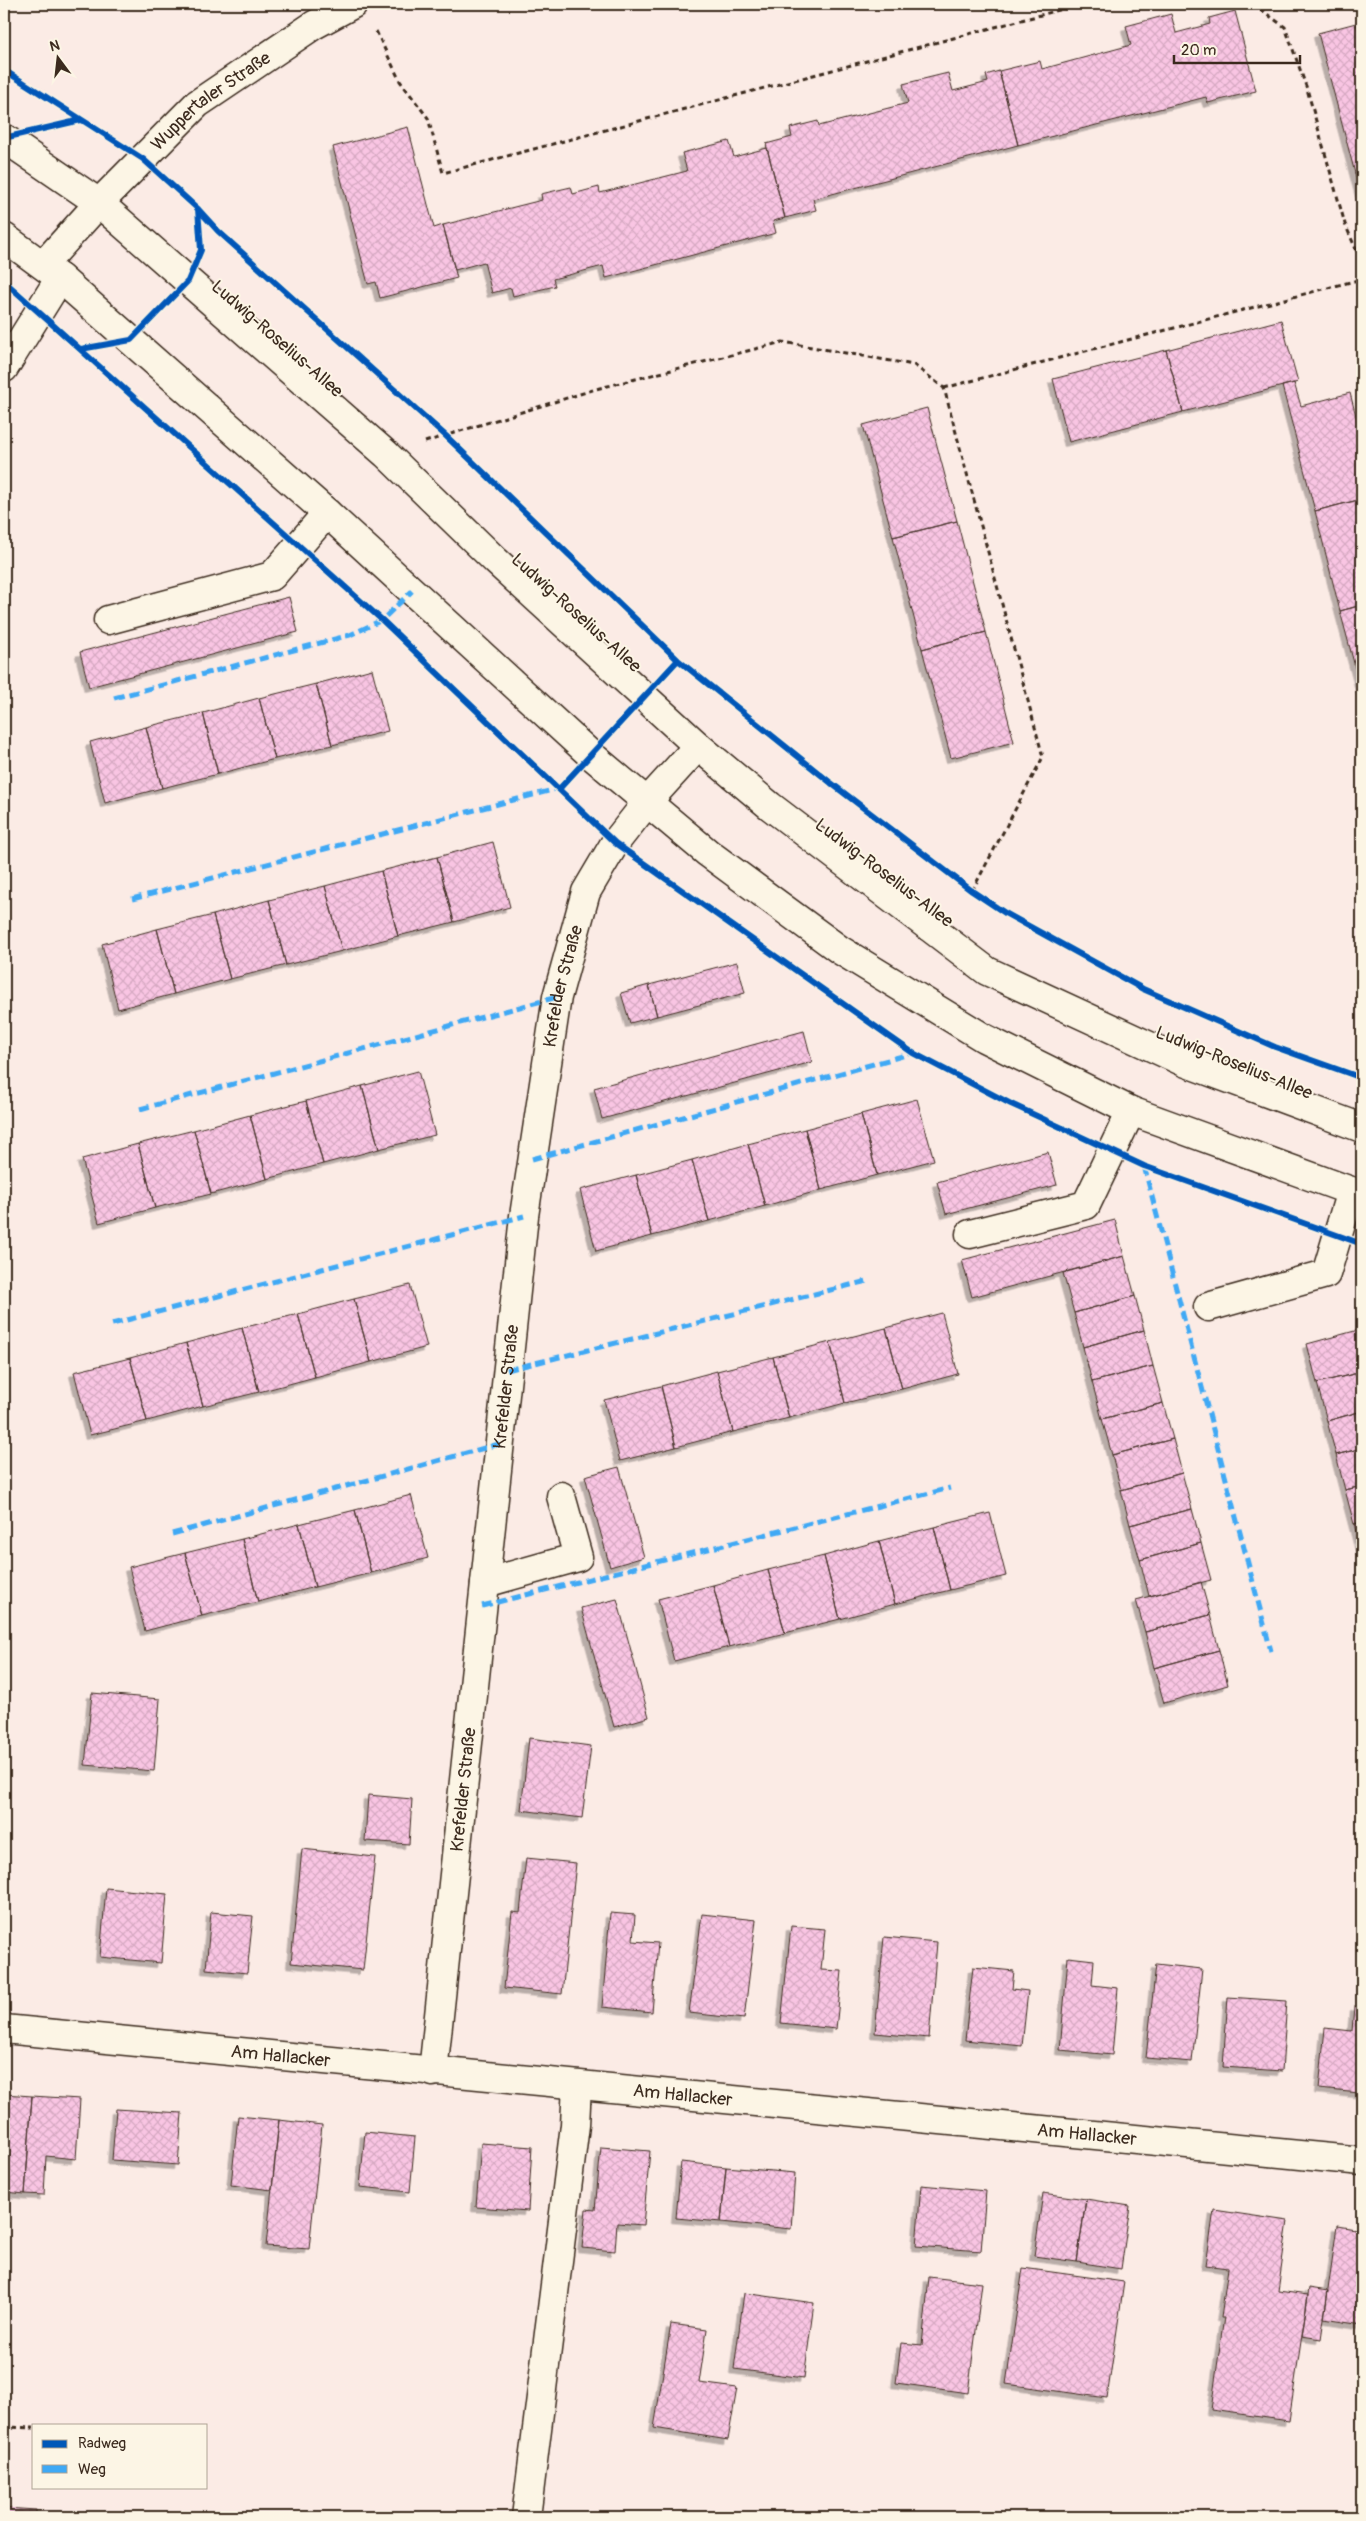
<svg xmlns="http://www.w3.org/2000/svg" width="1366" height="2521" font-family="Pangolin,sans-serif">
<defs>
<pattern id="building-cross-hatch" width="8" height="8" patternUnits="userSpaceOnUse" patternTransform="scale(1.25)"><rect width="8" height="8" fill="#f9c5e3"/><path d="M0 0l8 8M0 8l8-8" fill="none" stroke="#d6a9c2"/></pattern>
<filter id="shadow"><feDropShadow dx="-4.5" dy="4.5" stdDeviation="0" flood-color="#0004"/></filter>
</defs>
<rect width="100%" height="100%" fill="#fbebe5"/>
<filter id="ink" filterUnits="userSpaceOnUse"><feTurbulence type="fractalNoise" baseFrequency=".02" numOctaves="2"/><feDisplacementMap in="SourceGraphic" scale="10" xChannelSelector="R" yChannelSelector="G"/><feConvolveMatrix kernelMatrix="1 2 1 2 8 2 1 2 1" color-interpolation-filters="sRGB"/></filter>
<g filter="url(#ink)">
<!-- building -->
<path fill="url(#building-cross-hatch)" stroke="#3b2a1e" filter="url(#shadow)" d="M1235 11 1256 91 1208 103 1206 97 1018 145 999 71 1040 61 1042 69 1131 45 1126 26 1171 14 1176 33 1210 24 1209 18Z
M1356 23 1362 45V200L1318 33Z
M999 71 1018 145 813 199 816 210 785 218 766 144 792 137 790 128 818 121 819 126 908 103 903 84 948 73 953 91 988 82 986 75Z
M408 127 434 228 443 225 457 278 380 298 376 282 368 284 333 147Z
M729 141 734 157 767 148 785 218 773 221 776 233 606 278 603 266 553 279 555 286 513 296 511 288 492 293 484 262 455 270 443 225 542 200 541 194 571 187 573 194 599 187 600 193 687 171 682 153Z
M1281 320 1298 382 1183 412 1166 350Z
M1166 350 1183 412 1069 442 1053 379Z
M1294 383 1301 406 1350 393 1362 439V499L1315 511 1282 386Z
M927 408 957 521 893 537 863 425Z
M1362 499V605L1340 611 1315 511Z
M957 521 986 632 922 649 893 537Z
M289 597 298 632 89 687 80 652Z
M1362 605V693L1340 611Z
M986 632 1014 742 951 758 922 649Z
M372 669 388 731 332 745 316 684Z
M316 684 332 745 275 759 259 698Z
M259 698 275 759 218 774 203 713Z
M203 713 218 774 162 788 146 727Z
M146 727 162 788 105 803 90 742Z
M493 842 510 907 454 922 437 857Z
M437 857 454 922 398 936 381 871Z
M381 871 398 936 342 951 325 886Z
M325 886 342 951 286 965 269 900Z
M269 900 286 965 230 979 213 915Z
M213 915 230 979 174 994 157 929Z
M157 929 174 994 118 1009 102 944Z
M737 962 745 993 657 1016 649 985Z
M649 985 657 1016 630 1023 621 993Z
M804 1031 812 1062 602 1119 594 1088Z
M418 1071 435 1135 379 1149 362 1086Z
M362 1086 379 1149 323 1164 306 1101Z
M917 1099 934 1160 877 1175 861 1114Z
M306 1101 323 1164 267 1179 250 1115Z
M861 1114 877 1175 821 1190 805 1129Z
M250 1115 267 1179 211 1194 194 1130Z
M805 1129 821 1190 765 1206 748 1144Z
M194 1130 211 1194 155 1208 138 1144Z
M138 1144 155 1208 99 1223 82 1159Z
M748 1144 765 1206 709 1221 692 1160Z
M1048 1152 1057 1185 946 1214 937 1182Z
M692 1160 709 1221 652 1236 636 1175Z
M636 1175 652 1236 596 1251 580 1190Z
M1115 1220 1124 1256 972 1297 962 1260Z
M1124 1256 1135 1296 1074 1313 1063 1273Z
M410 1285 427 1347 371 1362 354 1299Z
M1135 1296 1144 1330 1083 1347 1074 1313Z
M354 1299 371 1362 315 1377 298 1314Z
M942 1313 958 1374 902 1389 886 1328Z
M298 1314 315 1377 259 1392 242 1328Z
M242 1328 259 1392 203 1406 186 1343Z
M886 1328 902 1389 845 1403 830 1342Z
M1362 1329V1372L1317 1383 1307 1344Z
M1144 1330 1153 1366 1092 1382 1083 1347Z
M830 1342 845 1403 789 1418 773 1357Z
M186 1343 203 1406 147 1421 130 1358Z
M773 1357 789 1418 733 1432 717 1371Z
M130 1358 147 1421 90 1435 74 1372Z
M1153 1366 1163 1403 1102 1419 1092 1382Z
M717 1371 733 1432 676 1447 661 1386Z
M1362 1372V1411L1327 1421 1317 1383Z
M661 1386 676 1447 620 1461 604 1400Z
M1163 1403 1173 1439 1112 1455 1102 1419Z
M1362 1411V1448L1336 1455 1327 1421Z
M1173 1439 1182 1473 1121 1490 1112 1455Z
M1362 1448V1486L1345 1490 1336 1455Z
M619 1467 644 1557 610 1567 585 1476Z
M1182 1473 1192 1509 1130 1525 1121 1490Z
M1362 1486V1522L1354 1524 1345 1490Z
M411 1495 428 1558 371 1573 355 1510Z
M1192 1509 1201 1543 1140 1560 1130 1525Z
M355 1510 371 1573 315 1587 299 1524Z
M990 1513 1006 1576 950 1590 934 1527Z
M1362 1522V1554L1354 1524Z
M299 1524 315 1587 258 1602 242 1539Z
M934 1527 950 1590 895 1604 879 1541Z
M242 1539 258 1602 202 1616 185 1553Z
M879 1541 895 1604 840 1619 824 1556Z
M1201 1543 1211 1580 1149 1596 1140 1560Z
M185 1553 202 1616 145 1631 129 1567Z
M824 1556 840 1619 785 1633 768 1570Z
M768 1570 785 1633 729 1647 713 1585Z
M1201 1582 1210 1615 1145 1632 1136 1600Z
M713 1585 729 1647 674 1661 658 1599Z
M617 1599 649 1717 614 1727 581 1608Z
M1210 1615 1219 1650 1154 1668 1145 1632Z
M1219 1650 1228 1685 1164 1703 1154 1668Z
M92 1693 160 1699 154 1771 85 1765Z
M529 1738 591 1746 582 1818 521 1810Z
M368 1795 412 1799 409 1844 365 1841Z
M302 1849 375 1857 363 1970 291 1963Z
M526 1858 576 1863 562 1994 504 1988 512 1912 520 1913Z
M106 1888 167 1894 161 1963 100 1957Z
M211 1912 253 1916 247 1973 206 1969Z
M610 1913 635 1915 633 1941 658 1943 652 2012 602 2007Z
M702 1914 756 1920 744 2019 689 2013Z
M791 1926 825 1929 821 1970 842 1971 836 2029 781 2023Z
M884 1937 937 1942 929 2038 875 2033Z
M1068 1957 1094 1960 1092 1985 1118 1988 1112 2055 1060 2050Z
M1156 1964 1202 1969 1192 2062 1146 2058Z
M973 1967 1014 1971 1012 1989 1028 1991 1022 2046 965 2040Z
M1228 1997 1287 2001 1282 2071 1223 2067Z
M1354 2006 1362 2007V2057L1359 2093 1319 2089 1325 2028 1352 2031Z
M1362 2057V2093H1359Z
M4 2094 32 2096 25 2194 6 2192 9 2152H4Z
M32 2096 80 2099 76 2159 46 2156 44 2195 25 2194Z
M116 2109 182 2113 178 2165 112 2160Z
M238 2116 279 2120 272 2190 231 2185Z
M279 2120 322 2125 309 2249 266 2246Z
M365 2132 415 2137 410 2192 360 2187Z
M481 2143 532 2147 528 2211 476 2207Z
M601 2147 650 2151 643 2225 617 2223 615 2251 582 2248 586 2209 595 2210Z
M681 2162 726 2167 721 2222 676 2218Z
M726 2167 795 2173 791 2229 721 2222Z
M921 2185 986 2191 981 2251 916 2246Z
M1043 2193 1086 2199 1077 2262 1034 2256Z
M1086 2199 1130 2206 1121 2269 1077 2262Z
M1214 2210 1288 2221 1278 2291 1308 2295 1289 2421 1211 2410 1224 2317H1221L1228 2268 1206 2265Z
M1337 2226 1362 2230V2324L1324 2318Z
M1023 2268 1124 2282 1107 2398 1006 2384Z
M929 2277 982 2283 968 2393 896 2383 901 2343 922 2345Z
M1309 2288 1328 2291 1321 2339 1302 2336Z
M744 2293 814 2303 804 2378 734 2369Z
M671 2324 707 2329 699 2383 737 2388 728 2440 654 2428Z
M5 2508 36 2510V2517H5Z"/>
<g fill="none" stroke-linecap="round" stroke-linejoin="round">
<!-- minor casing -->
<g stroke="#3b2a1e" stroke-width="31">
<g id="minor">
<path id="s1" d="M44 264 99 203 197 104 314 25 353 4"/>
<path d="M4 368 60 278"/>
<path d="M108 620 272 576 327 513"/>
<path d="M970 1234 1086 1205 1131 1111"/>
<path d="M1208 1307 1326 1274 1351 1191"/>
<path d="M485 1583 578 1557 561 1496"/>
<path id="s2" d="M4 2029 1362 2161"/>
<path id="s3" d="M433 2072 524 1216 557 997 586 892 615 843 648 801 698 746"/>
<path d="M526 2517 575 2125 577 2085"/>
</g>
</g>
<!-- major casing -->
<g stroke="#3b2a1e" stroke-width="31">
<path id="major" d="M4 138 99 203 188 281 386 454 496 561 698 746 770 806 987 971 1184 1062 1362 1128
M4 237 60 278 327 513 591 755 708 853 840 950 984 1038 1131 1111 1362 1195"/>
</g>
<!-- path -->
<path stroke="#3b2a1e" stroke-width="3" stroke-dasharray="5 4" stroke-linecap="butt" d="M1253 4 1285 27 1307 89 1345 224 1362 263
M376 31 400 81 428 118 443 173 1082 4
M944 388 1362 279
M425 442 596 389 783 342 914 365 944 388 1043 757 972 891
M4 2427 34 2428"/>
<!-- minor -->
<use href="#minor" stroke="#fcf5e5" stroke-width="28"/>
<!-- major -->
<use href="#major" stroke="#fcf5e5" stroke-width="28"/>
<!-- quiet -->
<path stroke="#3fa9f5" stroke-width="5" stroke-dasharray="10 5" stroke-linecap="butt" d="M114 698 350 635 382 620 412 591
M132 899 560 788
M140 1109 557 997
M532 1159 913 1053
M1144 1166 1271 1651
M112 1324 524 1216
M507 1370 867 1281
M172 1534 499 1444
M482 1606 950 1488"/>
<!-- cycleway casing -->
<g stroke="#fcf5e5" stroke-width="9">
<path id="cycleway" d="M4 70 143 159 198 209 218 231 446 436 678 660 831 783 972 891 1005 913 1143 989 1275 1047 1362 1078
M4 138 81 120
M4 281 382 620 615 843 913 1053 1011 1104 1144 1166 1362 1244
M81 349 131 340 188 281 201 250 198 209
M560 788 678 660"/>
</g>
<!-- cycleway -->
<use href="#cycleway" stroke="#0057b8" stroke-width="6"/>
</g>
</g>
<g text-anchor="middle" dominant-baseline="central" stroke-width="4" stroke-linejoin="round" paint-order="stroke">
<!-- street labels -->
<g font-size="18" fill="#3b2a1e" stroke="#fcf5e5">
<text stroke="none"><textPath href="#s1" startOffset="234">Wuppertaler Straße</textPath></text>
<text transform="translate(277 339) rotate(41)">Ludwig-Roselius-Allee</text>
<text transform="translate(576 613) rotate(42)">Ludwig-Roselius-Allee</text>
<text transform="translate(884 873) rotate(37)">Ludwig-Roselius-Allee</text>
<text stroke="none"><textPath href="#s3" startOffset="1094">Krefelder Straße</textPath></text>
<text transform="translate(1234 1063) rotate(22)">Ludwig-Roselius-Allee</text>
<text stroke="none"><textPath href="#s3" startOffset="689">Krefelder Straße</textPath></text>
<text stroke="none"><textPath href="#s3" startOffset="284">Krefelder Straße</textPath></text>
<text stroke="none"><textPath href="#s2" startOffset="278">Am Hallacker</textPath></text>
<text stroke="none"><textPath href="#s2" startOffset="682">Am Hallacker</textPath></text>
<text stroke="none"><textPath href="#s2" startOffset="1088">Am Hallacker</textPath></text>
</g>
</g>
<!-- margin -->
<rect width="1366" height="2521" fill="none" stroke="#fcf5e5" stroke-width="20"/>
<rect x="10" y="10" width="1346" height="2501" fill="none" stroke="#3b2a1e" stroke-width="2" filter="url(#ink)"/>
<!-- legend -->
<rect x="32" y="2424" width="175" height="65" fill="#fcf5e5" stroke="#afa495"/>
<rect x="42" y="2440" width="25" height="8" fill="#0057b8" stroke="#afa495"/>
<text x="78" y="2448" font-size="15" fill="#3b2a1e">Radweg</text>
<rect x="42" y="2465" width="25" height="8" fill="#3fa9f5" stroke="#afa495"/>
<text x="78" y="2474" font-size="15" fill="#3b2a1e">Weg</text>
<!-- north arrow -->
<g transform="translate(58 58) rotate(345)" stroke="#fcf5e5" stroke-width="4" paint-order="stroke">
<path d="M0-4L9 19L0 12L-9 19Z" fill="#3b2a1e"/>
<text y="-8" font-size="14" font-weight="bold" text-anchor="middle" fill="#3b2a1e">N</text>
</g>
<!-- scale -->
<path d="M1174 55v8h126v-8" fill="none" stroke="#3b2a1e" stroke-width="2.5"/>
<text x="1181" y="55" font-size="15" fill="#3b2a1e" stroke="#fcf5e5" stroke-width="4" paint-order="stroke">20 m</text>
</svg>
